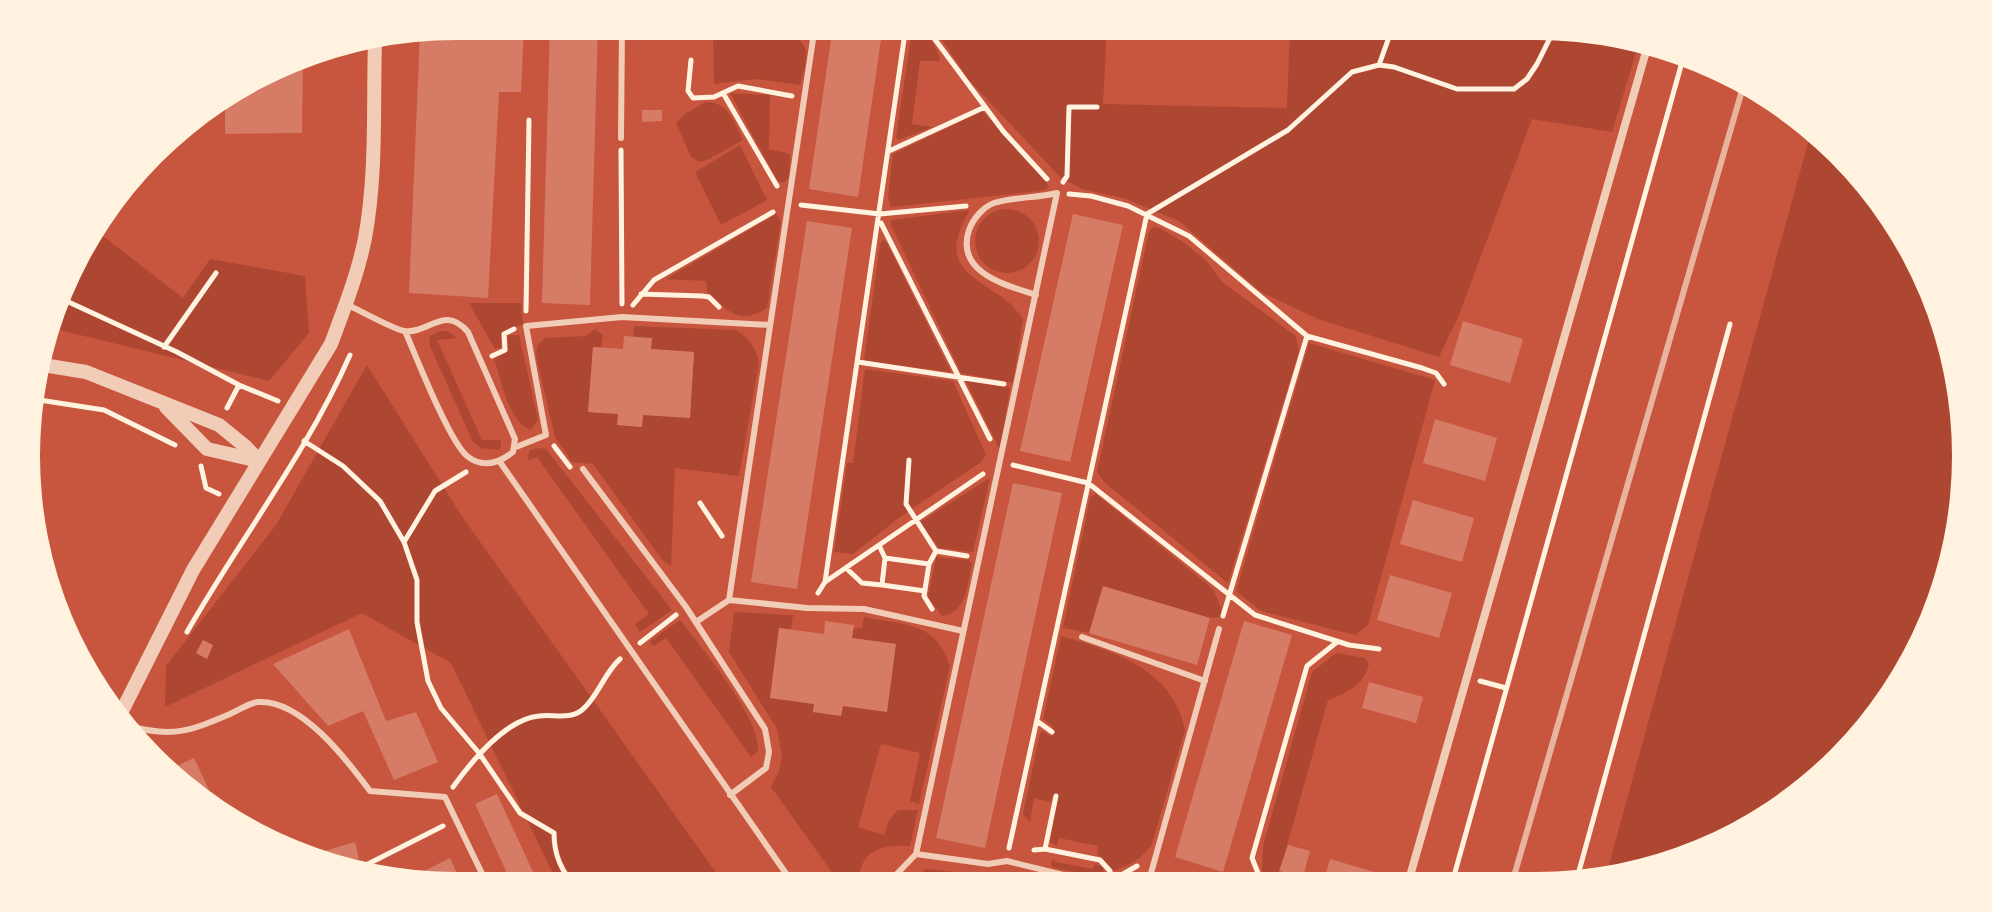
<svg xmlns="http://www.w3.org/2000/svg" width="1992" height="912" font-family="'DM Sans',sans-serif">
<rect width="100%" height="100%" fill="#c8553d"/>
<!-- green -->
<path fill="#ae4732" d="M713 26C741 26 783 17 802 43 811 54 803 74 800 85L756 79 714 84Z
M916 26C927 30 939 50 940 61H920L912 124 933 127 898 140 896 137 912 31Z
M933 26H1107L1103 104 1287 108 1290 26H1536L1638 46 1612 132 1532 119 1459 315 1439 357 1318 319 1261 292 1179 221 1123 198 1084 190 1061 178 968 79Z
M730 93 770 95 769 149 790 154 789 176 785 182H779L774 175Z
M706 102C729 102 734 122 743 140L707 160 699 162 691 157 676 123 685 114Z
M982 111 1047 180 1048 188 1041 191 891 207 888 197 893 154Z
M1811 132 1840 152 1933 291 1966 456 1933 620 1877 717 1798 797 1701 853 1605 879Z
M740 145 767 200 721 225 695 172Z
M975 241a32 32 0 1 1 64 0a32 32 0 1 1-64 0Z
M970 210C926 282 1001 278 1023 320L1013 383 961 373 890 223 892 220Z
M776 214 781 222 767 308C738 326 729 311 707 292L706 281 666 279Z
M1153 227 1160 228 1183 242 1207 261 1222 282 1296 336 1299 351 1228 583 1105 483 1097 472 1149 231Z
M94 229 183 298 210 259 305 276 309 333 269 381 51 328 84 241Z
M883 240 887 243 951 372 864 361 880 244Z
M469 303H521L523 324 501 333V347L495 349Z
M634 326 736 330C750 339 756 347 759 363L739 476 675 468 671 566 663 561 593 464 572 462 555 437 536 356 537 346 545 338 586 336 595 329 603 335 601 347H593L588 412 618 414 617 425 642 427 643 415 690 417 694 352 651 349 633 337Z
M440 331H448L457 338 437 340 482 440H501V448L498 450 481 448 473 442 429 344 430 336Z
M508 335H519L538 420 531 430C508 422 501 379 494 358L508 352Z
M1309 343 1435 380 1368 625 1355 635 1261 611 1236 591Z
M367 365 461 515 725 885 559 886 451 663 362 613 165 707 166 666 276 525Z
M865 369 953 381 986 455 981 462 900 517 853 554 834 552 847 463H853Z
M966 381 1010 388 1000 450Z
M537 448 546 449 672 610 640 632 635 624 649 614 537 457 528 460 529 451Z
M990 478 973 552 939 548 920 522Z
M1096 494 1213 589 1221 608 1220 617 1210 618 1103 587 1089 633 1063 628 1090 498Z
M936 557 969 560 972 564C967 584 967 613 942 616L928 597Z
M734 612 793 615 791 629 779 628 770 698 814 704 813 712 841 716 843 706 896 644 852 638 853 629 862 628 864 617C903 625 936 621 950 666L919 804 910 801 920 753 881 744 858 827 884 835 889 820 898 810H918L910 846C890 845 868 846 861 868 858 875 859 880 851 883 842 887 828 885 818 885L833 874 771 787 780 768 782 755 777 729 729 652Z
M680 620C701 647 761 718 758 751L751 757 666 638 653 646 650 641Z
M1061 636C1114 651 1173 669 1185 730L1152 844C1142 859 1130 865 1113 871L1097 854 1098 846 1059 838 1057 846 1050 842 1058 797 1052 796 1051 802 1034 798 1030 822 1023 814 1040 733 1042 731 1052 737 1053 727 1043 719Z
M1336 653 1365 658 1369 664C1364 685 1347 693 1328 700L1280 870 1300 876 1297 883H1268L1262 872 1263 846 1312 672Z
M1055 859V862L1093 869 1095 864 1103 867 1104 876 1101 878 1052 867 1051 861Z
M927 869 963 873 962 884H927L923 870Z"/>
<!-- building -->
<path fill="#d67c66" d="M456 26H524L521 92H499L488 298 409 293 420 32Z
M550 26H598L590 305 542 303Z
M833 26H883L858 197 809 189Z
M303 57 302 133 225 134V109L214 108Z
M642 110H662V121L642 122Z
M1073 214 1123 225 1070 462 1020 451Z
M807 221 852 228 797 589 751 582Z
M1463 321 1523 339 1510 383 1450 365Z
M624 336 652 338 651 349 694 352 690 418 643 415 642 427 617 425 618 414 588 412 593 347 623 349Z
M1435 419 1497 438 1485 481 1423 463Z
M1013 483 1062 493 985 848 936 838Z
M1413 500 1474 518 1462 562 1400 544Z
M1390 575 1452 593 1439 638 1377 620Z
M1103 586 1210 618 1197 665 1089 633Z
M825 621 854 625 852 638 896 644 887 712 843 706 841 716 813 712 814 704 770 698 779 628 824 634Z
M1244 621 1292 635 1223 872 1175 857Z
M349 629 386 721 416 712 438 762 394 780 363 711 328 726 273 664Z
M203 640 213 645 207 659 196 653Z
M1369 682 1423 697 1416 723 1362 708Z
M194 758 217 807 179 783 172 768Z
M497 794 539 885 537 886H513L475 804Z
M355 842 359 859 342 863 312 858 311 855Z
M1288 845 1310 851 1303 877 1279 871Z
M450 858 463 886 412 877Z
M1330 859 1374 872 1370 883H1323Z"/>
<g fill="none" stroke-linecap="round" stroke-linejoin="round">
<!-- path -->
<path stroke="#fff3e0" stroke-width="5" d="M925 26 1003 131 1047 179
M691 60 688 91 693 98 714 97 738 86 792 96
M1379 65 1393 26
M723 93 777 186
M621 150 622 304
M889 151 985 107
M1063 182 1067 176 1069 107H1097
M1069 194 1091 196 1128 206 1189 236 1307 336 1422 368 1436 373 1444 384
M801 205 880 214 966 206
M881 223 990 439
M641 294 702 296 709 297 719 307
M62 299 177 352 239 385 278 401
M633 305 654 280 773 212
M526 311 529 120
M164 347 216 273
M492 356 505 350 504 334 514 329
M858 362 1004 384
M33 399 104 410 175 445
M227 408 239 385
M304 441 343 466 380 501 404 542 417 580V622L428 681 441 708 479 753 520 813 554 833C554 854 560 871 576 886
M554 446 570 467
M909 460 906 504 936 551
M1013 465 1088 483 1255 615 1349 645 1379 649
M201 466 206 488 219 494
M700 503 722 536
M404 542 435 491 466 472
M879 545 885 558 929 564
M885 558 882 585 925 591
M846 568 862 583 882 585
M825 582 983 474
M818 593 825 582 906 26
M932 609 924 596 929 564 936 551 967 556
M1223 616 1307 336
M187 632C240 539 307 453 350 355
M640 643 676 615
M1480 681 1506 688
M1037 721 1052 732
M453 787C471 762 506 719 539 716 553 714 570 720 582 710 598 697 604 673 620 659
M1009 848 1147 214 1288 130 1352 72 1379 65 1394 67 1457 89H1514L1527 79 1537 64 1554 30
M1045 849 1056 796
M1034 850 1045 849 1100 860 1110 871
M362 867 443 826
M1111 881 1137 866
M1576 882 1730 324
M1262 883 1252 858 1307 666 1337 642
M1452 883 1684 55
M861 885 879 877"/>
<!-- service -->
<path stroke="#f1ccb7" stroke-width="6" d="M621 138 622 26
M346 304C359 310 393 329 404 331 430 334 444 304 468 332L515 439 513 452C499 463 483 469 467 456 449 441 416 356 405 331
M516 447 546 435 526 326 622 317 770 325
M500 462 794 885
M583 469 686 607 765 729 769 752 766 768 730 795
M729 600 815 26
M696 622 729 600 807 608 864 609 963 631
M1082 637 1205 681
M129 726C173 738 190 731 230 714 239 710 249 703 258 702 301 699 347 760 370 791L445 797 488 886
M916 854 1057 193C1038 198 1012 197 994 203 983 207 973 219 969 230 955 273 1006 285 1036 295
M1148 884 1219 629
M894 885 892 879 916 854 988 864 1007 861 1100 884"/>
<!-- minor -->
<path stroke="#f1ccb7" stroke-width="8" d="M1408 883 1647 48"/>
<!-- tertiary -->
<path stroke="#f1ccb7" stroke-width="14" d="M37 364 86 372 219 425 246 447 259 461
M166 407 207 449 259 461
M120 715 193 570 331 344C344 309 358 274 365 238 377 173 373 105 375 39"/>
<!-- rail -->
<path stroke="#e9b49f" stroke-width="6" d="M1512 883 1743 87"/>
</g>
<!-- crop -->
<path d="M0 0H1992V912H0ZM456 40H1536A416 416 0 0 1 1952 456V456A416 416 0 0 1 1536 872H456A416 416 0 0 1 40 456V456A416 416 0 0 1 456 40Z" fill="#fff3e0" fill-rule="evenodd"/>
</svg>
